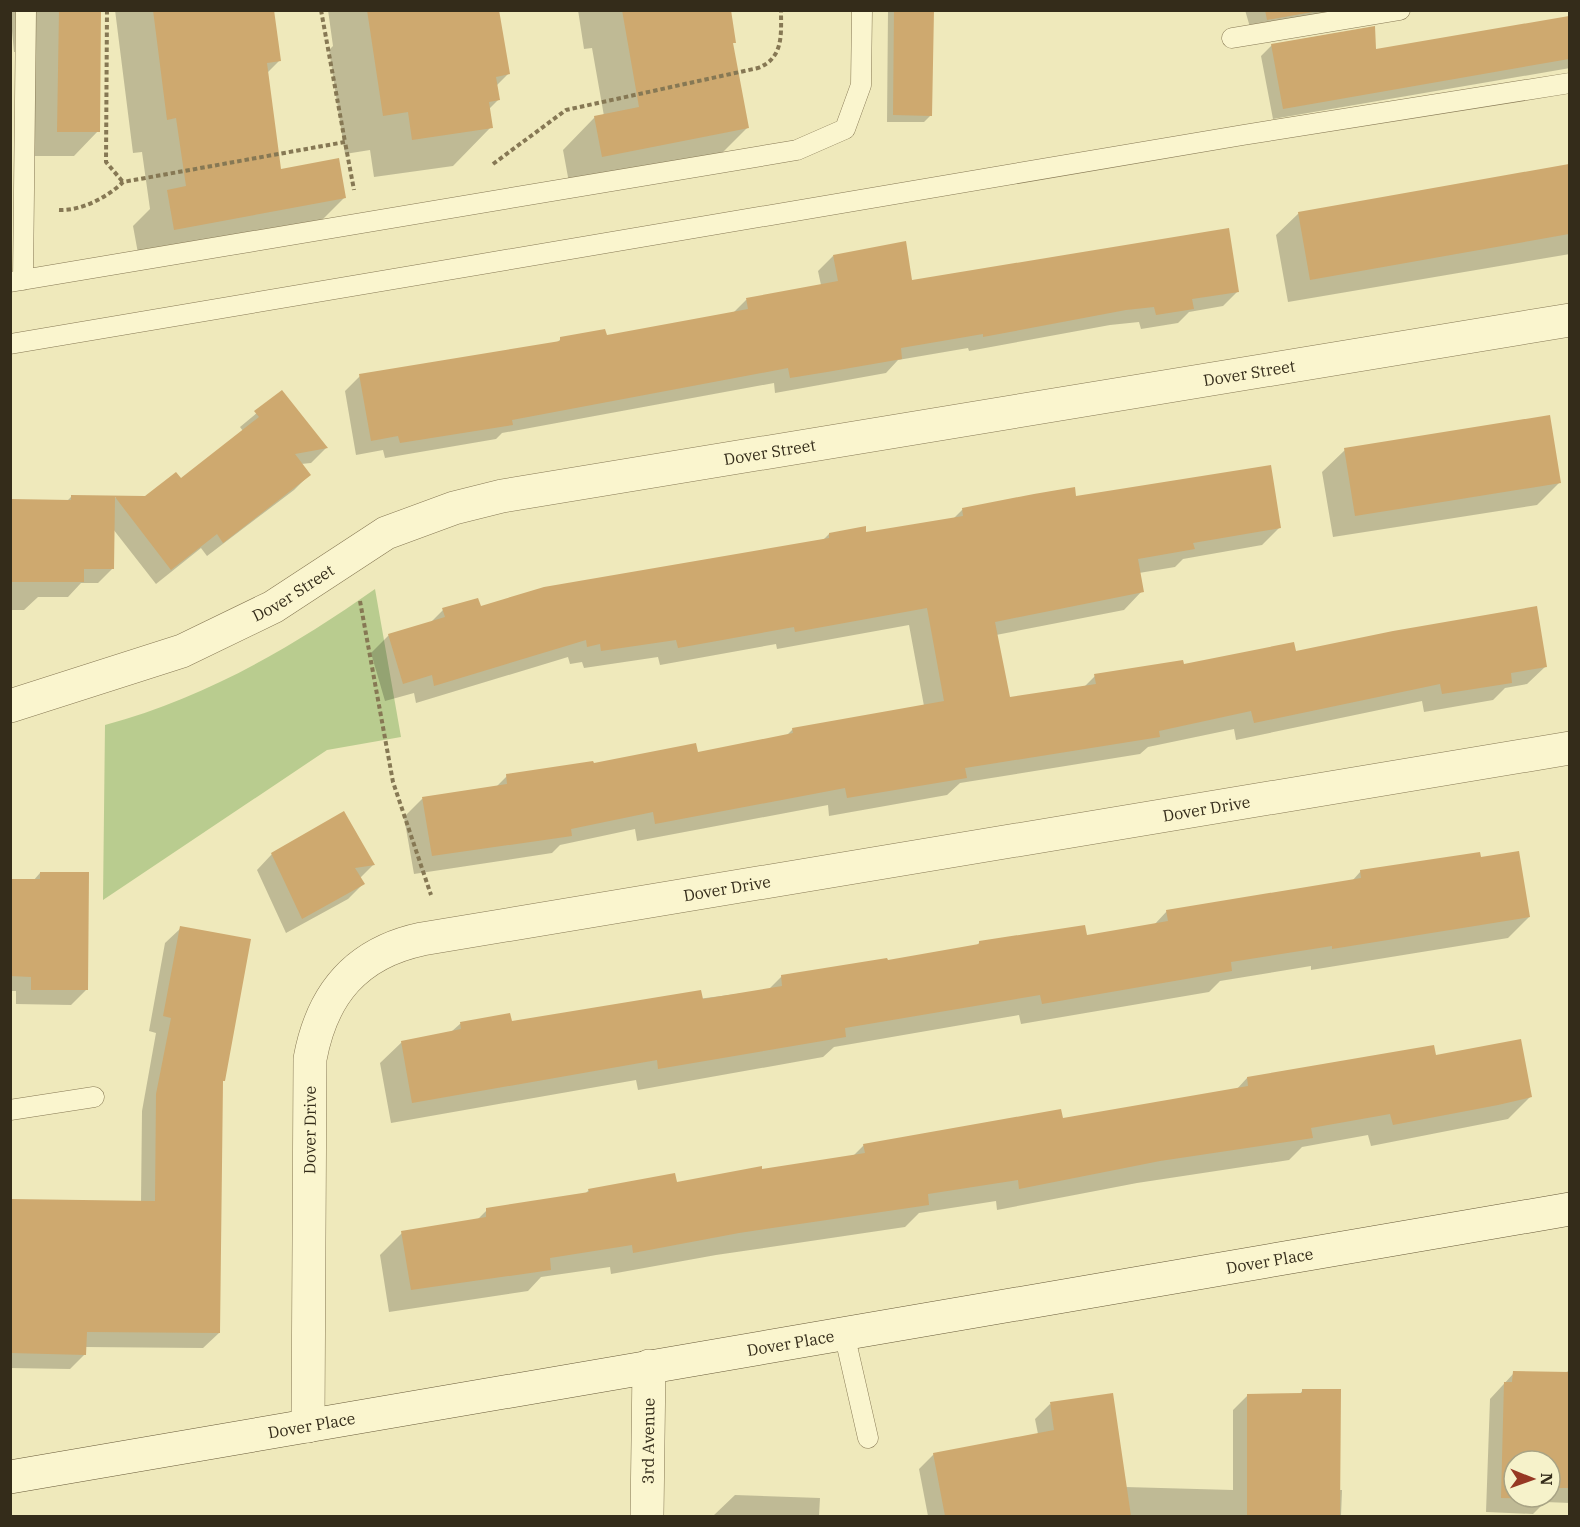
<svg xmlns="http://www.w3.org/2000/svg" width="1580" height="1527" font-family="'IBM Plex Serif',serif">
<rect width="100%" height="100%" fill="#efe9bb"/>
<!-- green -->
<path fill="#b9cc8f" d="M375 589 401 737 327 750 103 900 105 725C205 698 291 648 375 589Z"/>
<!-- shadow -->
<path fill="#0003" fill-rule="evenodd" d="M10 10H100L98 131 74 156H33L35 52H14Z
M115 10H272L279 61 267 73 280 170 344 198 310 232 140 264 133 226 150 209 142 152 133 153Z
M328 10H498L508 74 496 86 498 100 488 110 491 127 453 166 374 177 370 150 345 154 329 50 333 46Z
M578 10H729L734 42 732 45 748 127 716 159 570 188 563 150 595 117 604 116 592 48 584 49Z
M888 10H933L931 115 924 122H887Z
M1245 10H1342L1252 34Z
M1570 18V68L1273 119 1261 56 1272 45 1355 54Z
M1570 166V254L1288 302 1276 235 1299 213Z
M833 256 911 282 1238 291 1223 306 1189 312 1178 323 1141 329 1139 322 1110 325 969 351 968 348 898 360 886 373 775 393 774 383 502 433 496 439 385 458 383 450 356 455 345 391 360 376 556 343 561 339 606 337 733 313 746 300 821 285 818 271Z
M282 392 326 448 311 463 301 464 309 475 294 490 207 556 201 548 156 584 113 529V568L98 583H81L68 597H38L24 610H10V501L66 502 71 497 146 498 181 480 243 431 240 427Z
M1345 450 1559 483 1537 505 1333 537 1322 472Z
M1075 498 1280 527 1262 545 1183 559 1175 567 1139 573 1142 591 1124 610 996 635 1008 699 1084 687 1095 676 1295 653 1546 666 1527 684 1505 688 1493 700 1424 712 1422 701 1236 740 1234 729 1148 747 1140 754 960 783 947 795 829 816 828 805 637 841 635 829 560 845 552 853 414 874 404 817 422 799 495 788 507 776 697 754 786 736 793 729 924 706 909 625 777 649 776 644 660 665 658 657 584 668 582 662 570 664 568 657 416 703 414 693 385 701 371 653 389 635 430 623 443 610 480 608 823 540 829 534H865L952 520 962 510Z
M272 854 373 865 360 878 363 884 348 899 286 933 257 870Z
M1480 859 1529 917 1508 938 1311 970V966L1220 981 1209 992 1021 1024 1019 1015 834 1047 823 1057 638 1090 636 1080 391 1123 380 1063 402 1042 451 1032 460 1024 511 1023 768 990 782 976 887 962 975 947 979 943 1085 937 1154 925 1167 911 1352 881 1361 871Z
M40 873 86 990 71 1005 16 1004V991H10V881H33Z
M181 928 221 1083 219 1333 203 1348 85 1347V1354L70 1369 10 1368V1200L141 1202 142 1111 156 1033 149 1031 165 943Z
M1435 1057 1530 1097 1508 1119 1371 1146 1368 1135 1302 1147 1289 1160 1137 1183 997 1210 996 1201 919 1213 905 1227 716 1255 611 1274 610 1267 541 1277 528 1291 389 1312 380 1255 402 1233 476 1221 487 1210 585 1194 589 1190 676 1184 853 1156 864 1145 1062 1120 1236 1090 1247 1078Z
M1570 1369V1503L1545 1502 1533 1514 1486 1512 1490 1399 1514 1373 1565 1374ZM1514 1461H1550V1497H1514Z
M1303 1390 1339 1490H1342L1341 1516H928L919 1469 934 1454 1038 1434 1035 1419 1050 1404 1125 1487 1233 1490V1410L1248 1395H1299Z
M735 1495 820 1498 819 1516H713Z"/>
<!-- building -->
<path fill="#cea96f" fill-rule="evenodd" d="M59 10H101L100 132H57Z
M153 10H274L281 61 267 63 281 169 339 158 346 198 174 230 167 190 186 186 176 118 167 120Z
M367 10H499L510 74 496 77 500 100 489 102 493 128 412 140 408 112 383 116Z
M622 10H731L736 43H733L749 128 602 157 594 116 639 107Z
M894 10H934L932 116 893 115Z
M1265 10H1324L1267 20Z
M1569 16V59L1283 109 1271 44 1375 26 1376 49Z
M1569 164V234L1310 280 1298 212Z
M1229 228 1239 292 1192 299 1194 309 1156 315 1154 307 1126 310 983 337V334L901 348 902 359 827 372 790 378 788 368 512 420 513 425 400 443 398 436 371 441 359 374 560 341V337L605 329 607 335 748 309 746 298 838 281 833 255 906 241 912 280Z
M282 390 328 448 295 454 311 475 223 543 217 534 171 570 115 497 114 569H84V582H10V499L71 500V495L145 496 176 472 181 478 259 417 254 411Z
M1550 415 1561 483 1355 516 1344 448Z
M1271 465 1281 528 1193 543 1195 549 1138 559 1144 592 995 622 1010 697 1096 684 1094 674 1183 660 1184 664 1294 642 1296 651 1393 631 1537 606 1547 667 1511 673 1512 683 1442 694 1440 684 1254 723 1251 711 1159 731 1160 737 965 768 967 778 847 798 845 788 655 824 653 812 571 829 572 836 432 856 422 797 507 784 506 774 593 761 594 763 696 743 698 752 793 733 792 728 944 701 927 608 795 632 794 627 678 648 676 640 601 651 600 644 587 647 586 640 434 686 432 675 403 684 388 634 445 617 442 608 478 598 481 606 544 587 829 538V533L866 526V532L963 516 962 508 1034 494 1075 487 1076 496Z
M344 811 375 865 355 868 365 884 302 919 271 853Z
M1519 851 1530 917 1332 949V946L1231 962 1232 971 1042 1004 1040 995 845 1028 846 1037 658 1069 657 1060 412 1103 401 1041 461 1029 460 1022 510 1013 512 1021 701 990 703 999 782 986 781 975 887 958 888 960 979 944V941L1085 925 1087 935 1168 921 1166 910 1361 878 1360 870 1480 852 1481 857Z
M40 872H89L88 990H31V977L10 976V879H40Z
M180 926 251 939 225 1081H223L220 1333 87 1332 86 1355 10 1353V1199L155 1201 156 1094 171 1018 163 1016Z
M1521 1039 1532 1097 1498 1105 1393 1125 1390 1114 1311 1128 1313 1138 1160 1161 1019 1189 1018 1180 928 1194 929 1205 739 1233 633 1253 632 1245 550 1258 551 1270 411 1290 401 1231 486 1217V1208L589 1192 588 1189 675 1173 677 1182 762 1166V1169L865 1153 863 1144 1061 1109 1063 1118 1248 1086 1247 1077 1434 1045 1436 1055Z
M1513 1371 1569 1372V1488H1550V1499L1501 1498 1504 1382H1512ZM1514 1461H1550V1497H1514Z
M1302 1389H1341L1340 1516H1247V1394L1302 1393Z
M1113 1393 1131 1516H945L933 1453 1054 1430 1050 1402Z"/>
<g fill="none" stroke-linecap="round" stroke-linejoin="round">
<!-- lane casing -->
<g stroke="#867854" stroke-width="21">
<path id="lane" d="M1232 38 1400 10
M23 280 26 10
M10 282 797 150 845 129 861 85 862 10
M10 344 1243 135 1570 83
M10 1110 94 1097
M844 1333 868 1438"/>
</g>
<!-- street casing -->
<g stroke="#867854" stroke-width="34">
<g id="street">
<path id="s1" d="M10 706 182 651 273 607 386 533 454 508 502 496 1570 320"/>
<path id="s2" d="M308 1426 310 1059C322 994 356 953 422 939L1570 748"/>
<path id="s3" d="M647 1516 649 1366"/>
</g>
</g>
<!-- secondary casing -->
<g stroke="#675938" stroke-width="34">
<g id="secondary">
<path id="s4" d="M10 1477 1570 1209"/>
</g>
</g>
<!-- path -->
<path stroke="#867854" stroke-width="4" stroke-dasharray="4.5 3" stroke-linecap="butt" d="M107 10 106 162 123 182
M321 10 345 142
M493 164 566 110 758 68C784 58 781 34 781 10
M59 210C81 211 108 197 123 182L345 142 354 190
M360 601 393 782 431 895"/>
<!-- lane -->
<use href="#lane" stroke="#faf5ce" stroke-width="20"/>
<!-- street -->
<use href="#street" stroke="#faf5ce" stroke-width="33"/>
<!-- secondary -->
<use href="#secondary" stroke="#faf5ce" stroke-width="33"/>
</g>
<g text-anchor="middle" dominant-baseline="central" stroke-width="6" stroke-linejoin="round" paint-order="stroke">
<!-- street labels -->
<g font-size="16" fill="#342c1a" stroke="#f6f2ca">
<text stroke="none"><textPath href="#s1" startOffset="1296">Dover Street</textPath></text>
<text stroke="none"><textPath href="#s1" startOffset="810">Dover Street</textPath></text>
<text stroke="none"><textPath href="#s1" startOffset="306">Dover Street</textPath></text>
<text stroke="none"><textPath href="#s2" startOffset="1338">Dover Drive</textPath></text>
<text stroke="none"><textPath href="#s2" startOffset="852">Dover Drive</textPath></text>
<text stroke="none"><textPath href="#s2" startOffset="296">Dover Drive</textPath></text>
<text stroke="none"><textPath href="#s4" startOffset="1278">Dover Place</textPath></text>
<text stroke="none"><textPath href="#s4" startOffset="792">Dover Place</textPath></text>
<text stroke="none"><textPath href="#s4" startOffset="306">Dover Place</textPath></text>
<text stroke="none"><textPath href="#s3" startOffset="75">3rd Avenue</textPath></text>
</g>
</g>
<!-- border -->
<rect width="1580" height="1527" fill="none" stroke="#342c1a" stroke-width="24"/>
<!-- north arrow -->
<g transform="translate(1532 1479) rotate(91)"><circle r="28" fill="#f6f2ca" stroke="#a8a384" stroke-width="1.5"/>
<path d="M0-4.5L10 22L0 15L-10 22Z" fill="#963823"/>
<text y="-9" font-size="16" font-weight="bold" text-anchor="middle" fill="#342c1a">N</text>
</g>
</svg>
